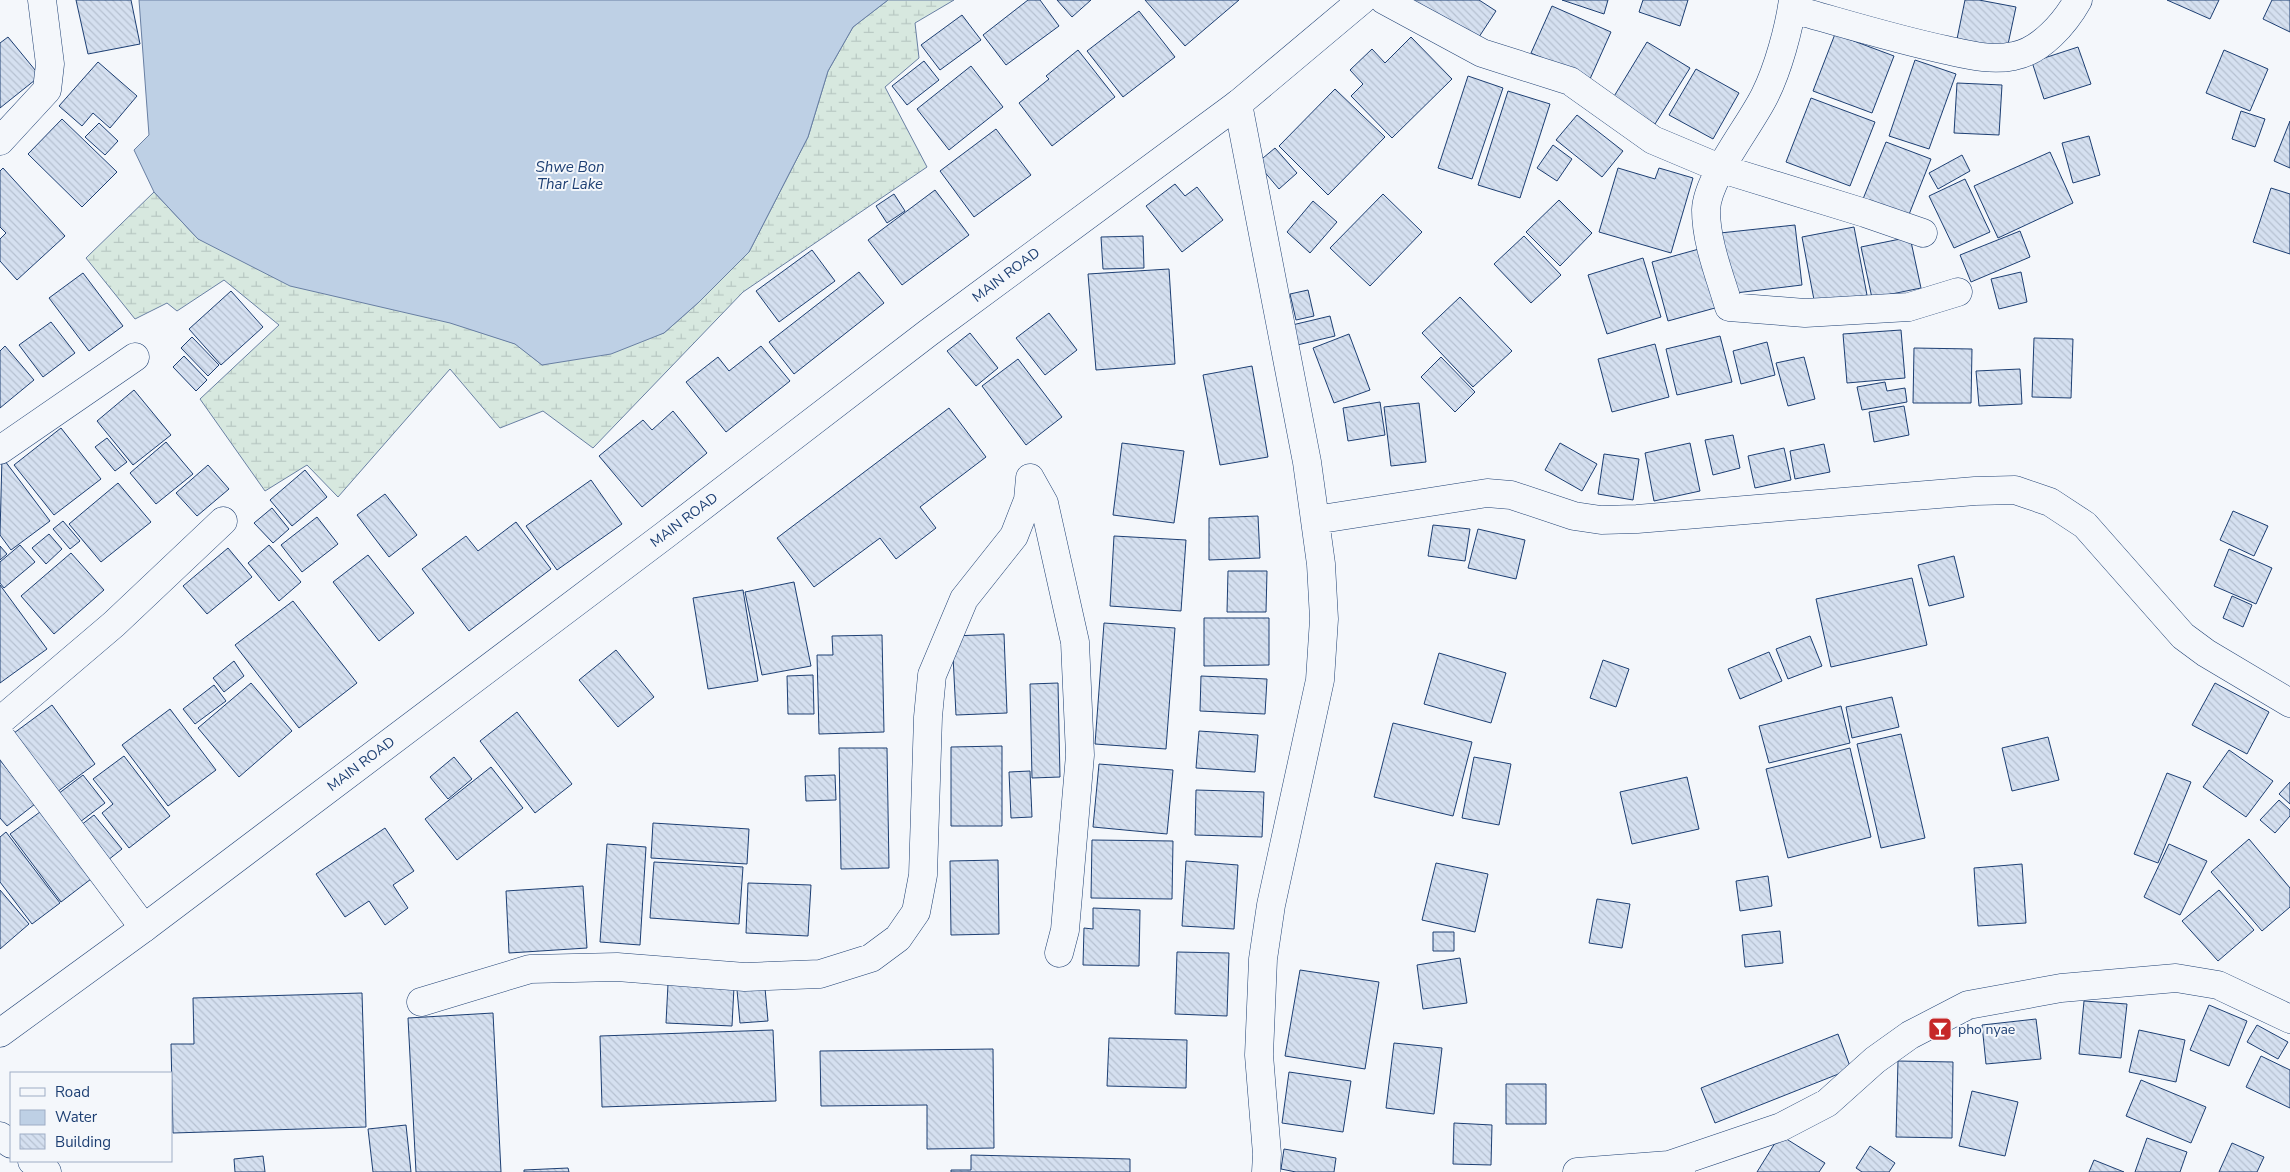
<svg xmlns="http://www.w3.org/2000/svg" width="2290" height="1172" font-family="'Nunito Sans',sans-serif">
<defs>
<pattern id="wetland-marsh" width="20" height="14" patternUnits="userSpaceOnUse" patternTransform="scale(1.25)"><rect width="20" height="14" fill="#d7e8df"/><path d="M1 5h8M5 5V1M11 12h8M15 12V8" fill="none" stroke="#b8c8c3"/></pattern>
<pattern id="building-back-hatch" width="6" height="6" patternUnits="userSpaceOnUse" patternTransform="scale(1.25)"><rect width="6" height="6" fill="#d5e0f0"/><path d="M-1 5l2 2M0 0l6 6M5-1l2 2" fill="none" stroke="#b6c1d1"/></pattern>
</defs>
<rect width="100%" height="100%" fill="#f4f7fb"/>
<!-- wetland -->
<path fill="url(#wetland-marsh)" stroke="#687fa3" d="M888 0H954L915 23 919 58 885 87 927 167 743 292 593 448 543 411 500 428 450 369 338 497 307 465 265 491 200 399 279 325 224 280 177 311 167 303 135 319 86 258 154 192 198 239 516 344 542 365 664 333 699 302 749 252 808 137 828 71 853 27Z"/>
<!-- water -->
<path fill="#bed0e5" stroke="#687fa3" d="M139 0H888L853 27 828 71 808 137 749 252 699 302 664 333 611 354 542 365 515 344 450 323 290 286 198 239 154 192 134 150 149 135Z"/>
<!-- building -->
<path fill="url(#building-back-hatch)" stroke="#1d3f73" d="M76 0H131L140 44 88 54Z
M1028 0H1040L1059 26 1006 65 983 35Z
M1057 0H1091L1072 17Z
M1145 0H1239L1185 46Z
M1411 0H1479L1496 11 1477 40Z
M1562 0H1608L1604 14Z
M1643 0H1688L1680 26 1639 12Z
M1965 0H1979L2016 7 2007 49 1957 39Z
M2167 0H2219L2210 19Z
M2272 0H2290V32L2263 19Z
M1552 6 1611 32 1590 79 1531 53Z
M1139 11 1175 57 1123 97 1087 51Z
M962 15 981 40 940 70 921 45Z
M1835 34 1894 56 1872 113 1813 91Z
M8 37 40 76 0 108V43Z
M1411 37 1452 79 1392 138 1351 96 1363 84 1350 70 1372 49 1385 63Z
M1647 42 1690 68 1655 124 1613 98Z
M2078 47 2091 84 2044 99 2032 62Z
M1078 50 1115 97 1052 146 1019 103 1049 79 1046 76Z
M2224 50 2268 69 2250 111 2206 93Z
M1915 60 1956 74 1929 149 1889 136Z
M924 61 939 80 907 105 892 86Z
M98 62 137 96 110 128 93 113 82 126 59 106Z
M971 66 1003 107 949 150 917 109Z
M1696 69 1739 93 1713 139 1669 115Z
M1468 76 1503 88 1472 179 1438 168Z
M1957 83 2002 85 1999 135 1954 133Z
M1335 89 1385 137 1328 195 1279 146Z
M1508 91 1550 104 1520 198 1478 185Z
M1811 98 1875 122 1850 186 1786 162Z
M2241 111 2265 119 2255 147 2232 139Z
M1577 115 1623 151 1602 177 1556 140Z
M62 119 117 172 82 207 28 154Z
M2290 121V168L2274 161Z
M99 123 118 141 105 155 85 137Z
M996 129 1031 175 974 217 940 171Z
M2089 136 2100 175 2073 183 2062 143Z
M1886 142 1931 159 1908 217 1863 199Z
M1553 145 1572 159 1557 181 1537 168Z
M1275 148 1297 173 1279 189 1257 163Z
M2050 152 2073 203 1998 238 1974 186Z
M1962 155 1970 171 1938 189 1929 173Z
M3 168 65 236 17 280 0 261V239L6 233 0 227V171Z
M1618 168 1655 179 1659 168 1693 178 1671 253 1599 232Z
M1965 179 1990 232 1954 248 1929 196Z
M1175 184 1185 196 1197 187 1223 220 1182 252 1146 206Z
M2271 188 2290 194V254L2253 242Z
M935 190 969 235 902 285 868 240Z
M894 194 905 211 887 223 876 206Z
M1383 194 1422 232 1370 286 1330 248Z
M1559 200 1592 233 1560 266 1526 232Z
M1313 201 1337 222 1310 253 1287 232Z
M1795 225 1802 285 1727 294 1720 233Z
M1854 227 1867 295 1815 305 1802 237Z
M2020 231 2030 257 1971 282 1960 255Z
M1143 236 1144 268 1103 269 1101 237Z
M1524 236 1561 275 1531 303 1494 264Z
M1910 237 1921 288 1872 298 1861 247Z
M1699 249 1715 308 1668 321 1652 262Z
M812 250 835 281 779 322 756 291Z
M1643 258 1661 317 1607 334 1588 275Z
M1169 269 1175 364 1096 370 1088 274Z
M859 272 884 303 794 374 769 342Z
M2021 272 2027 302 1999 309 1991 279Z
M83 273 123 326 89 351 49 298Z
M1308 290 1314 316 1296 320 1290 294Z
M231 291 263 327 221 365 189 329Z
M1460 297 1512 351 1473 387 1422 333Z
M1049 313 1077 350 1045 375 1016 338Z
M1330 316 1335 336 1293 346 1288 326Z
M51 322 75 353 43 377 19 345Z
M1901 330 1905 378 1847 383 1843 334Z
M970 333 998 368 976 386 947 351Z
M1349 334 1370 390 1334 403 1313 348Z
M1720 336 1732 382 1677 395 1666 349Z
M192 337 219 365 208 376 181 348Z
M2034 338 2073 339 2071 398 2032 397Z
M1767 342 1775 375 1741 384 1733 351Z
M1655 344 1669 397 1612 412 1598 359Z
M5 346 34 380 0 408V351Z
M761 346 790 381 726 432 686 382 718 357 729 371Z
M1914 348 1972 349 1971 403H1913Z
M184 356 207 380 196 391 173 367Z
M1441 357 1475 392 1455 412 1421 377Z
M1804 357 1815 399 1788 406 1776 363Z
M1018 359 1062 417 1026 445 982 386Z
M1252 366 1268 457 1220 465 1203 375Z
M2020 369 2022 404 1979 406 1976 371Z
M1885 382 1887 391 1905 388 1907 402 1862 410 1857 387Z
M134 390 171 435 133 465 97 421Z
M1380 402 1385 435 1348 441 1343 408Z
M1419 403 1426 462 1391 466 1384 407Z
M1904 406 1909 435 1874 442 1869 412Z
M949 408 986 457 920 507 936 528 896 559 880 538 814 587 777 538Z
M673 411 707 453 642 507 599 456 643 420 652 430Z
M61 428 101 479 54 515 14 465Z
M1733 435 1740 468 1713 475 1705 440Z
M107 438 127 462 115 471 95 447Z
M166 442 193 474 156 504 130 473Z
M1122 443 1184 451 1174 523 1113 515Z
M1560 443 1597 464 1582 491 1545 470Z
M1690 443 1700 491 1654 501 1645 453Z
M1824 444 1830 472 1795 479 1790 451Z
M1784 448 1791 480 1755 488 1748 456Z
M1604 454 1639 459 1633 500 1598 494Z
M2 457 50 521 11 550 0 535Z
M208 465 229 489 197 516 176 493Z
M305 470 327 497 292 526 270 500Z
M591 480 622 524 557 570 526 526Z
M118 483 151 522 101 562 69 524Z
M385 494 417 535 389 557 357 515Z
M272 508 289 529 273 543 254 523Z
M2233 511 2268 526 2254 556 2220 540Z
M1258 516 1260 558 1209 560V518Z
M317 517 338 544 302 572 281 545Z
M63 521 80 541 70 549 53 529Z
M516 522 551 569 469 631 422 569 466 536 478 551Z
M1433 525 1470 529 1465 561 1428 556Z
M1478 529 1525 540 1516 579 1468 568Z
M49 534 62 549 46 564 32 548Z
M1114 536 1186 540 1181 611 1110 606Z
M20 545 35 562 4 588 0 583V562Z
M269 545 301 582 279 601 248 563Z
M0 546 7 554 0 560Z
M228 548 252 577 207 614 183 586Z
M2229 549 2272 568 2256 604 2214 586Z
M71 553 104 590 54 634 21 596Z
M368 555 414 613 379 641 333 582Z
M1954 556 1964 597 1929 606 1918 565Z
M1228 571H1267L1266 612H1227Z
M1912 578 1927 645 1831 667 1816 599Z
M794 582 811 666 762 675 745 592Z
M0 585 47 649 0 683Z
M743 590 758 681 708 689 693 598Z
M2232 596 2252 605 2243 627 2223 618Z
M293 601 357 683 299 728 235 645Z
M1204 618H1269V665L1204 666Z
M1104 623 1175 628 1166 749 1095 744Z
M1004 634 1007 713 956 715 952 636Z
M882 635 884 732 819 734 817 655H833L832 636Z
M1810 636 1822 666 1788 679 1776 649Z
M616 650 654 697 618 727 579 680Z
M1769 652 1782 681 1740 699 1728 669Z
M1439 653 1506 673 1491 723 1424 704Z
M1603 660 1629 669 1616 707 1590 698Z
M234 661 244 676 224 692 213 678Z
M813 675 814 714H788L787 676Z
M1201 676 1267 679 1265 714 1200 711Z
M251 683 292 731 239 777 198 728Z
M1058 683 1060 777 1032 778 1030 684Z
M2215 683 2269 712 2247 754 2192 725Z
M214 685 226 701 195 724 183 709Z
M1892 697 1899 727 1852 738 1846 707Z
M52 705 95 764 57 792 14 733Z
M1841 706 1850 743 1769 763 1759 726Z
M170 709 216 770 168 806 122 745Z
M517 712 572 784 535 813 480 741Z
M1393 723 1472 742 1453 816 1374 797Z
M1199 731 1258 735 1255 772 1196 768Z
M1901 734 1925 838 1881 848 1857 744Z
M2048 737 2059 780 2012 791 2002 748Z
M1002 746V826H951V747Z
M839 748H887L889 868 841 869Z
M1850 748 1871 837 1788 858 1766 769Z
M2229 750 2273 781 2246 817 2203 787Z
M124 756 170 816 129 848 102 813 113 804 93 779Z
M454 757 472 779 448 799 430 777Z
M1474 757 1511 764 1499 825 1462 818Z
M0 760 35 804 7 826 0 818Z
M1099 764 1173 770 1167 834 1093 827Z
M491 767 523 808 457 860 425 819Z
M1030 771 1032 817 1011 818 1009 772Z
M2167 773 2191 782 2158 863 2134 854Z
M83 775 105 803 80 822 58 794Z
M835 775 836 800 806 801 805 776Z
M1687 777 1699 829 1632 844 1620 792Z
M2290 782V804L2279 794Z
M1196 790 1264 792 1262 837 1195 835Z
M2279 800 2290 810V816L2275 833 2260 820Z
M40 812 91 879 61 902 10 834Z
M94 815 122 849 103 864 76 829Z
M653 823 749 829 747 864 651 858Z
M385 828 414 871 393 885 408 908 385 925 369 901 345 917 316 874Z
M6 832 60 903 32 924 0 882V837Z
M2249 839 2290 888V907L2262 931 2211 872Z
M1092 840 1173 841 1172 899 1091 898Z
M607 844 646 847 640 945 600 942Z
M2169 844 2207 861 2180 915 2144 897Z
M998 860 999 934 951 935 950 861Z
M1186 861 1238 865 1234 929 1182 926Z
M654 862 743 867 739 924 650 918Z
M1436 863 1488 874 1475 932 1422 920Z
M2022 864 2026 923 1978 926 1974 868Z
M1768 876 1772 906 1740 911 1736 881Z
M748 883 811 885 808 936 746 933Z
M583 886 587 948 509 953 506 891Z
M0 890 29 924 0 949Z
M2219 890 2254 930 2218 961 2182 921Z
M1597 899 1630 904 1622 948 1589 943Z
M1093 908 1140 910 1139 966 1083 965 1084 928 1093 929Z
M1780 931 1783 963 1745 967 1742 935Z
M1433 932H1454V951H1433Z
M1177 952 1229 953 1227 1016 1175 1014Z
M1460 958 1467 1003 1423 1009 1417 965Z
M1300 970 1379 982 1365 1069 1285 1056Z
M668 984 734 987 732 1026 666 1023Z
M765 988 768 1021 740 1023 737 990Z
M362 993 366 1127 173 1133 171 1044H194L193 998Z
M2084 1001 2127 1004 2121 1058 2079 1054Z
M2209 1005 2247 1021 2229 1066 2190 1050Z
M493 1013 501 1172H416L408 1018Z
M2036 1019 2041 1059 1986 1064 1982 1025Z
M2257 1025 2288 1042 2278 1059 2247 1042Z
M773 1030 776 1101 602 1107 600 1036Z
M2139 1030 2185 1040 2176 1082 2129 1072Z
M1838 1034 1851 1069 1715 1123 1701 1088Z
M1109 1038 1187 1040 1186 1088 1107 1086Z
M1394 1043 1442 1048 1434 1114 1386 1108Z
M993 1049 994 1148 927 1149V1105L821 1106 820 1051Z
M2261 1056 2290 1070V1108L2246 1087Z
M1898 1061 1953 1062 1952 1138 1896 1137Z
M1289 1072 1351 1081 1343 1132 1282 1123Z
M2141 1080 2206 1107 2191 1143 2126 1116Z
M1506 1084H1546V1124H1506Z
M1972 1091 2018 1102 2005 1156 1959 1146Z
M1454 1123 1492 1125 1491 1165 1453 1164Z
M406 1125 411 1172H373L368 1129Z
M1780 1135 1825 1163 1819 1172H1757Z
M2147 1138 2187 1152 2180 1172H2135Z
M2232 1143 2264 1157 2257 1172H2219Z
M1870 1146 1895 1163 1889 1172H1862L1856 1168Z
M1284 1149 1336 1158 1334 1172H1296L1281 1169Z
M971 1155 1130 1159V1172H951V1170H971Z
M263 1156 265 1172H235L234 1159Z
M2094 1160 2124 1172H2089Z
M568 1168 569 1172H524V1170Z"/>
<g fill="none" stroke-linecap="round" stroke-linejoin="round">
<!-- minor casing -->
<g stroke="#1d3f73" stroke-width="29">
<path id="minor" d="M1384 0 1482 53 1570 81 1653 140 1722 169 1865 213 1923 233
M1793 0C1789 29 1778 69 1765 95 1750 126 1707 178 1706 210 1706 243 1720 276 1729 307L1805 313 1909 307 1958 292
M1792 9C1843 23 1894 39 1946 50 1969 55 1991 61 2014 56 2041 51 2065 23 2078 0
M1238 104 1307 462 1321 564 1324 619 1320 680 1271 905 1263 959 1259 1055 1267 1154 1266 1172
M0 141 47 90 50 64 42 0
M0 450 135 357
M1030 478 1044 503 1075 642 1080 755 1065 930 1059 953
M1315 520 1487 493 1511 495 1574 516 1601 520 1637 519 1975 491 2015 490 2050 502 2085 525 2183 636 2206 653 2290 703
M0 721 114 624 223 521
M0 736 144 928
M421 1002 530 969 617 967 745 977 820 974 871 958 898 938 916 912 923 875 928 717 932 675 964 599 1014 536 1028 500 1030 478
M0 1136 11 1144
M32 1161 47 1172
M1669 1165 1781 1127 1827 1103 1875 1060 1910 1035 1968 1005 2061 988 2176 978 2218 985 2290 1019
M1577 1172 1669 1165 1681 1172"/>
</g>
<!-- primary casing -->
<g stroke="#1d3f73" stroke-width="29">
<path id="primary" d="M0 1033 144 928 665 535 928 333 1238 104 1362 0"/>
</g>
<!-- minor -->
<use href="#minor" stroke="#f4f7fb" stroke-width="28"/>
<!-- primary -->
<use href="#primary" stroke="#f4f7fb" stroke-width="28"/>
</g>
<!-- icons -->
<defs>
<g id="bar-square" transform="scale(1.25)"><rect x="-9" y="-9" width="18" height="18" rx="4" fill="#c62828" stroke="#f4f7fb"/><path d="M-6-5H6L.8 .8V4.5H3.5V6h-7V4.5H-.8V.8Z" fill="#fff"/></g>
</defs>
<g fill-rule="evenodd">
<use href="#bar-square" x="1940" y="1029"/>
</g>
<g text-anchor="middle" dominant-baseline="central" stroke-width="4" stroke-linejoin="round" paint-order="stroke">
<!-- street labels -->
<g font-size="14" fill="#1d3f73" stroke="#f4f7fb">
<text transform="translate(1006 275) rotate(-37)">MAIN ROAD</text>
<text transform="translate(684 520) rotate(-37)">MAIN ROAD</text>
<text transform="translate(361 764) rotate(-37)">MAIN ROAD</text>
</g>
<!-- poi labels -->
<g font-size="14" fill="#1d3f73" stroke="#f4f7fb" text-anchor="start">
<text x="1958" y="1029">pho nyae</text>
</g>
<!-- water labels -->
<g font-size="15" font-style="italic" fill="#1d3f73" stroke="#f4f7fb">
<text x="570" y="167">Shwe Bon<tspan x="570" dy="17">Thar Lake</tspan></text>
</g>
</g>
<!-- legend -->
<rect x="10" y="1072" width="162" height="90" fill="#f4f7fb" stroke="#9eadc5"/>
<rect x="20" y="1088" width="25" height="8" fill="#f4f7fb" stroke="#9eadc5"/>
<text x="55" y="1097" font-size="15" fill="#1d3f73">Road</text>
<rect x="20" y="1110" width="25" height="15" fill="#bed0e5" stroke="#9eadc5"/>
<text x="55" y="1122" font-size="15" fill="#1d3f73">Water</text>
<rect x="20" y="1134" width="25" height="15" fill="url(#building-back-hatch)" stroke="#9eadc5"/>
<text x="55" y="1147" font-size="15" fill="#1d3f73">Building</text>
</svg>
